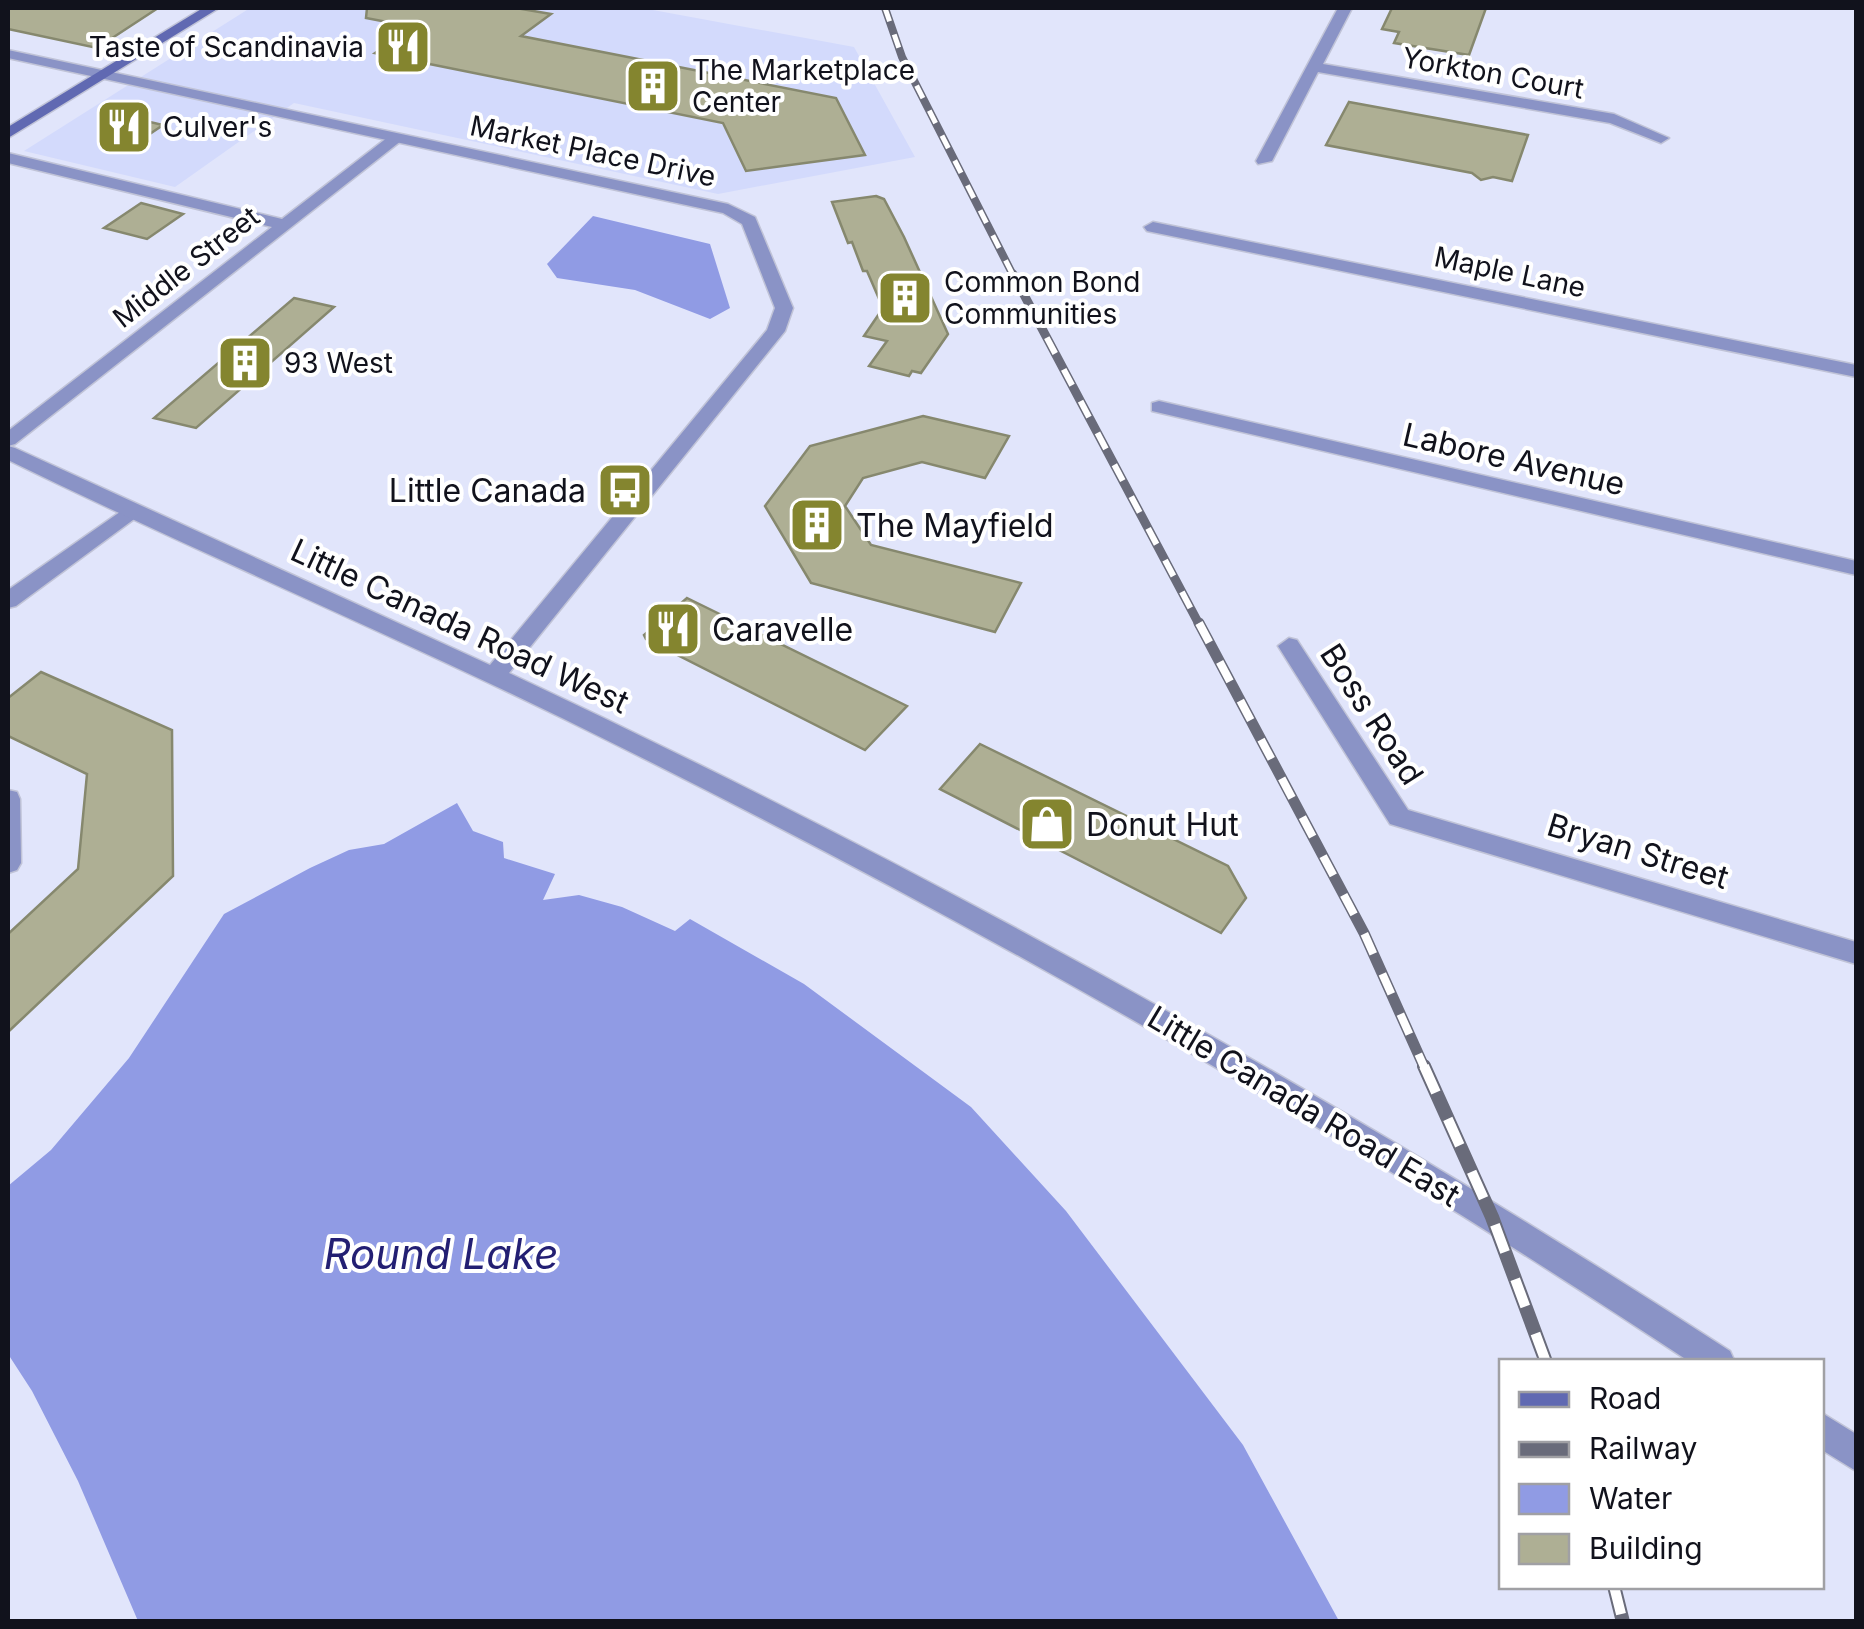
<svg xmlns="http://www.w3.org/2000/svg" width="1864" height="1629" font-family="Inter,sans-serif">
<rect width="100%" height="100%" fill="#e1e5fb"/>
<!-- built -->
<path fill="#d3dafc" d="M250 8H642L854 47 915 157 718 194 294 103 175 187 24 151Z"/>
<!-- water -->
<path fill="#909be4" d="M593 216 710 244 730 308 710 319 635 290 557 278 547 264Z
M457 803 473 831 503 842 504 858 555 874 543 900 579 895 622 907 675 931 690 919 804 984 971 1107 1066 1211 1243 1445 1339 1621H138L78 1481 32 1391 8 1354V1186L51 1150 129 1058 224 914 310 868 349 850 384 844Z"/>
<!-- building -->
<path fill="#aeaf94" stroke="#86886e" stroke-width="2.5" d="M8 8H158L97 48 8 29Z
M367 8H516L551 14 521 36 836 98 865 155 746 171 723 123 375 53 413 27 366 18Z
M1392 8H1486L1469 55 1394 43 1399 32 1382 29Z
M1349 102 1528 135 1512 181 1493 177 1481 180 1472 173 1326 145Z
M133 118 163 125 138 142 108 135Z
M876 196 884 199 904 237 948 334 921 373 912 371 909 376 869 366 887 341 864 336 883 308 867 271H863L852 242 848 243 832 202Z
M141 203 183 214 147 239 104 228Z
M294 298 334 307 196 428 154 418Z
M923 416 1009 436 985 478 922 462 863 478 845 506 871 545 1021 583 995 632 811 583 765 506 810 446Z
M687 598 907 706 865 750 646 639 644 635Z
M41 672 172 730 173 876 8 1032V934L78 869 87 774 8 736V698Z
M980 744 1228 866 1246 898 1221 933 940 789Z"/>
<g fill="none" stroke-linecap="round" stroke-linejoin="round">
<!-- minor casing -->
<g stroke="#c0c3d7" stroke-width="3">
<path id="minor" d="M1338 8H1352L1323 64 1614 114 1669 138 1661 143 1610 123 1318 72 1272 161 1258 164 1256 161Z
M392 134 406 137 15 444 8 446V431L272 227 8 163V153L282 219Z
M1153 222 1856 365V377L1147 231 1144 227Z
M1159 401 1856 561V575L1152 411V403Z
M130 505 137 507 140 512 137 517 16 606 8 608V590Z
M1289 638 1297 640 1408 810 1856 942V964L1390 824 1278 646Z
M8 790 17 792 20 799 21 863 17 870 8 873Z"/>
</g>
<!-- tertiary casing -->
<g stroke="#c0c3d7" stroke-width="3">
<path id="tertiary" d="M8 50 728 204 755 217 793 308 785 331 509 673C932 871 1339 1098 1730 1351L1735 1362H1690C1329 1123 953 910 564 719 380 629 192 550 8 460V446L15 448 490 665 767 330 775 308 742 224 723 213 8 58Z
M1822 1413 1856 1434V1471L1822 1450Z"/>
</g>
<!-- secondary casing -->
<g stroke="#c0c3d7" stroke-width="3">
<path id="secondary" d="M203 8H219L8 138V127Z"/>
</g>
<!-- minor -->
<use href="#minor" fill="#8a93c6" fill-rule="evenodd"/>
<!-- tertiary -->
<use href="#tertiary" fill="#8a93c6" fill-rule="evenodd"/>
<!-- secondary -->
<use href="#secondary" fill="#6069b2" fill-rule="evenodd"/>
<!-- rail-far3 casing -->
<g stroke="#696b7a" stroke-width="8">
<path id="rail-far3" d="M885 8 902 57 1014 277"/>
</g>
<!-- rail-far2 casing -->
<g stroke="#696b7a" stroke-width="9">
<path id="rail-far2" d="M1013 274 1200 626"/>
</g>
<!-- rail-far1 casing -->
<g stroke="#696b7a" stroke-width="11">
<path id="rail-far1" d="M1199 623 1364 933 1425 1069"/>
</g>
<!-- rail casing -->
<g stroke="#696b7a" stroke-width="14">
<path id="rail" d="M1424 1066 1492 1217 1546 1362
M1614 1586 1623 1622"/>
</g>
<!-- rail-far3 -->
<use href="#rail-far3" stroke="#fff" stroke-width="5" stroke-dasharray="14" stroke-linecap="butt"/>
<!-- rail-far2 -->
<use href="#rail-far2" stroke="#fff" stroke-width="6" stroke-dasharray="18" stroke-linecap="butt"/>
<!-- rail-far1 -->
<use href="#rail-far1" stroke="#fff" stroke-width="8" stroke-dasharray="22" stroke-linecap="butt"/>
<!-- rail -->
<use href="#rail" stroke="#fff" stroke-width="10" stroke-dasharray="29" stroke-linecap="butt"/>
</g>
<!-- icons -->
<defs>
<g id="restaurant-square" transform="scale(2.875)"><rect x="-9" y="-9" width="18" height="18" rx="4" fill="#84852f" stroke="#fff"/><path d="M-5-6h1v4h1v-4h1v4h1v-4h1v5L-1.5 .5V6h-2V.5L-5-1ZM5-6V6H3V1.5H1.5Q1.5-4 5-6Z" fill="#fff"/></g>
<g id="building-square" transform="scale(2.875)"><rect x="-9" y="-9" width="18" height="18" rx="4" fill="#84852f" stroke="#fff"/><path d="M-4-6H4V6H1V3H-1V6H-4ZM-2.5-4.3h1.7v1.8h-1.7ZM.8-4.3h1.7v1.8H.8ZM-2.5-1h1.7V.8h-1.7ZM.8-1h1.7V.8H.8Z" fill="#fff"/></g>
<g id="bus-square" transform="scale(2.875)"><rect x="-9" y="-9" width="18" height="18" rx="4" fill="#84852f" stroke="#fff"/><path d="M-5-6H5V4H4V6H2V4H-2V6H-4V4H-5ZM-3.5-4V0h7V-4ZM-3.5 1.2v1.5H-2V1.2ZM2 1.2v1.5H3.5V1.2Z" fill="#fff"/></g>
<g id="shop-square" transform="scale(2.875)"><rect x="-9" y="-9" width="18" height="18" rx="4" fill="#84852f" stroke="#fff"/><path d="M-5-2.5h2.3a2.7 3.5 0 0 1 5.4 0H5L5.5 6h-11ZM-1.5-2.5h3a1.5 2.3 0 0 0-3 0Z" fill="#fff"/></g>
</defs>
<g fill-rule="evenodd">
<use href="#restaurant-square" x="403" y="47"/>
<use href="#building-square" x="653" y="86"/>
<use href="#restaurant-square" x="124" y="127"/>
<use href="#building-square" x="905" y="298"/>
<use href="#building-square" x="245" y="363"/>
<use href="#bus-square" x="625" y="490"/>
<use href="#building-square" x="817" y="525"/>
<use href="#restaurant-square" x="673" y="629"/>
<use href="#shop-square" x="1047" y="824"/>
</g>
<g text-anchor="middle" dominant-baseline="central" stroke-width="8" stroke-linejoin="round" paint-order="stroke">
<!-- far-poi labels -->
<g font-size="28" fill="#11121c" stroke="#fff" text-anchor="start">
<text x="364" y="47" text-anchor="end">Taste of Scandinavia</text>
<text x="692" y="70">The Marketplace<tspan x="692" dy="32">Center</tspan></text>
<text x="163" y="127">Culver's</text>
<text x="944" y="282">Common Bond<tspan x="944" dy="32">Communities</tspan></text>
<text x="284" y="363">93 West</text>
</g>
<!-- far-street labels -->
<g font-size="28" fill="#11121c" stroke="#fff">
<text transform="translate(1493 73) rotate(10)">Yorkton Court</text>
<text transform="translate(593 151) rotate(12)">Market Place Drive</text>
<text transform="translate(186 267) rotate(-38)">Middle Street</text>
<text transform="translate(1510 272) rotate(12)">Maple Lane</text>
</g>
<!-- street labels -->
<g font-size="32" fill="#11121c" stroke="#fff">
<text transform="translate(1514 459) rotate(13)">Labore Avenue</text>
<text transform="translate(460 626) rotate(25)">Little Canada Road West</text>
<text transform="translate(1372 714) rotate(57)">Boss Road</text>
<text transform="translate(1638 851) rotate(17)">Bryan Street</text>
<text transform="translate(1304 1106) rotate(31)">Little Canada Road East</text>
</g>
<!-- poi labels -->
<g font-size="32" fill="#11121c" stroke="#fff" text-anchor="start">
<text x="586" y="490" text-anchor="end">Little Canada</text>
<text x="856" y="525">The Mayfield</text>
<text x="712" y="629">Caravelle</text>
<text x="1086" y="824">Donut Hut</text>
</g>
<!-- near-water labels -->
<g font-size="42" font-style="italic" fill="#231f73" stroke="#fff">
<text x="441" y="1253">Round Lake</text>
</g>
</g>
<!-- border -->
<rect width="1864" height="1629" fill="none" stroke="#11121c" stroke-width="20"/>
<!-- legend -->
<rect x="1499" y="1359" width="325" height="230" fill="#ffffff" stroke="#a0a0a4" stroke-width="2.5"/>
<rect x="1519" y="1392" width="50" height="15" fill="#6069b2" stroke="#a0a0a4" stroke-width="2.5"/>
<text x="1589" y="1409" font-size="30" fill="#11121c">Road</text>
<rect x="1519" y="1442" width="50" height="15" fill="#696b7a" stroke="#a0a0a4" stroke-width="2.5"/>
<text x="1589" y="1459" font-size="30" fill="#11121c">Railway</text>
<rect x="1519" y="1484" width="50" height="30" fill="#909be4" stroke="#a0a0a4" stroke-width="2.5"/>
<text x="1589" y="1509" font-size="30" fill="#11121c">Water</text>
<rect x="1519" y="1534" width="50" height="30" fill="#aeaf94" stroke="#a0a0a4" stroke-width="2.5"/>
<text x="1589" y="1559" font-size="30" fill="#11121c">Building</text>
</svg>
